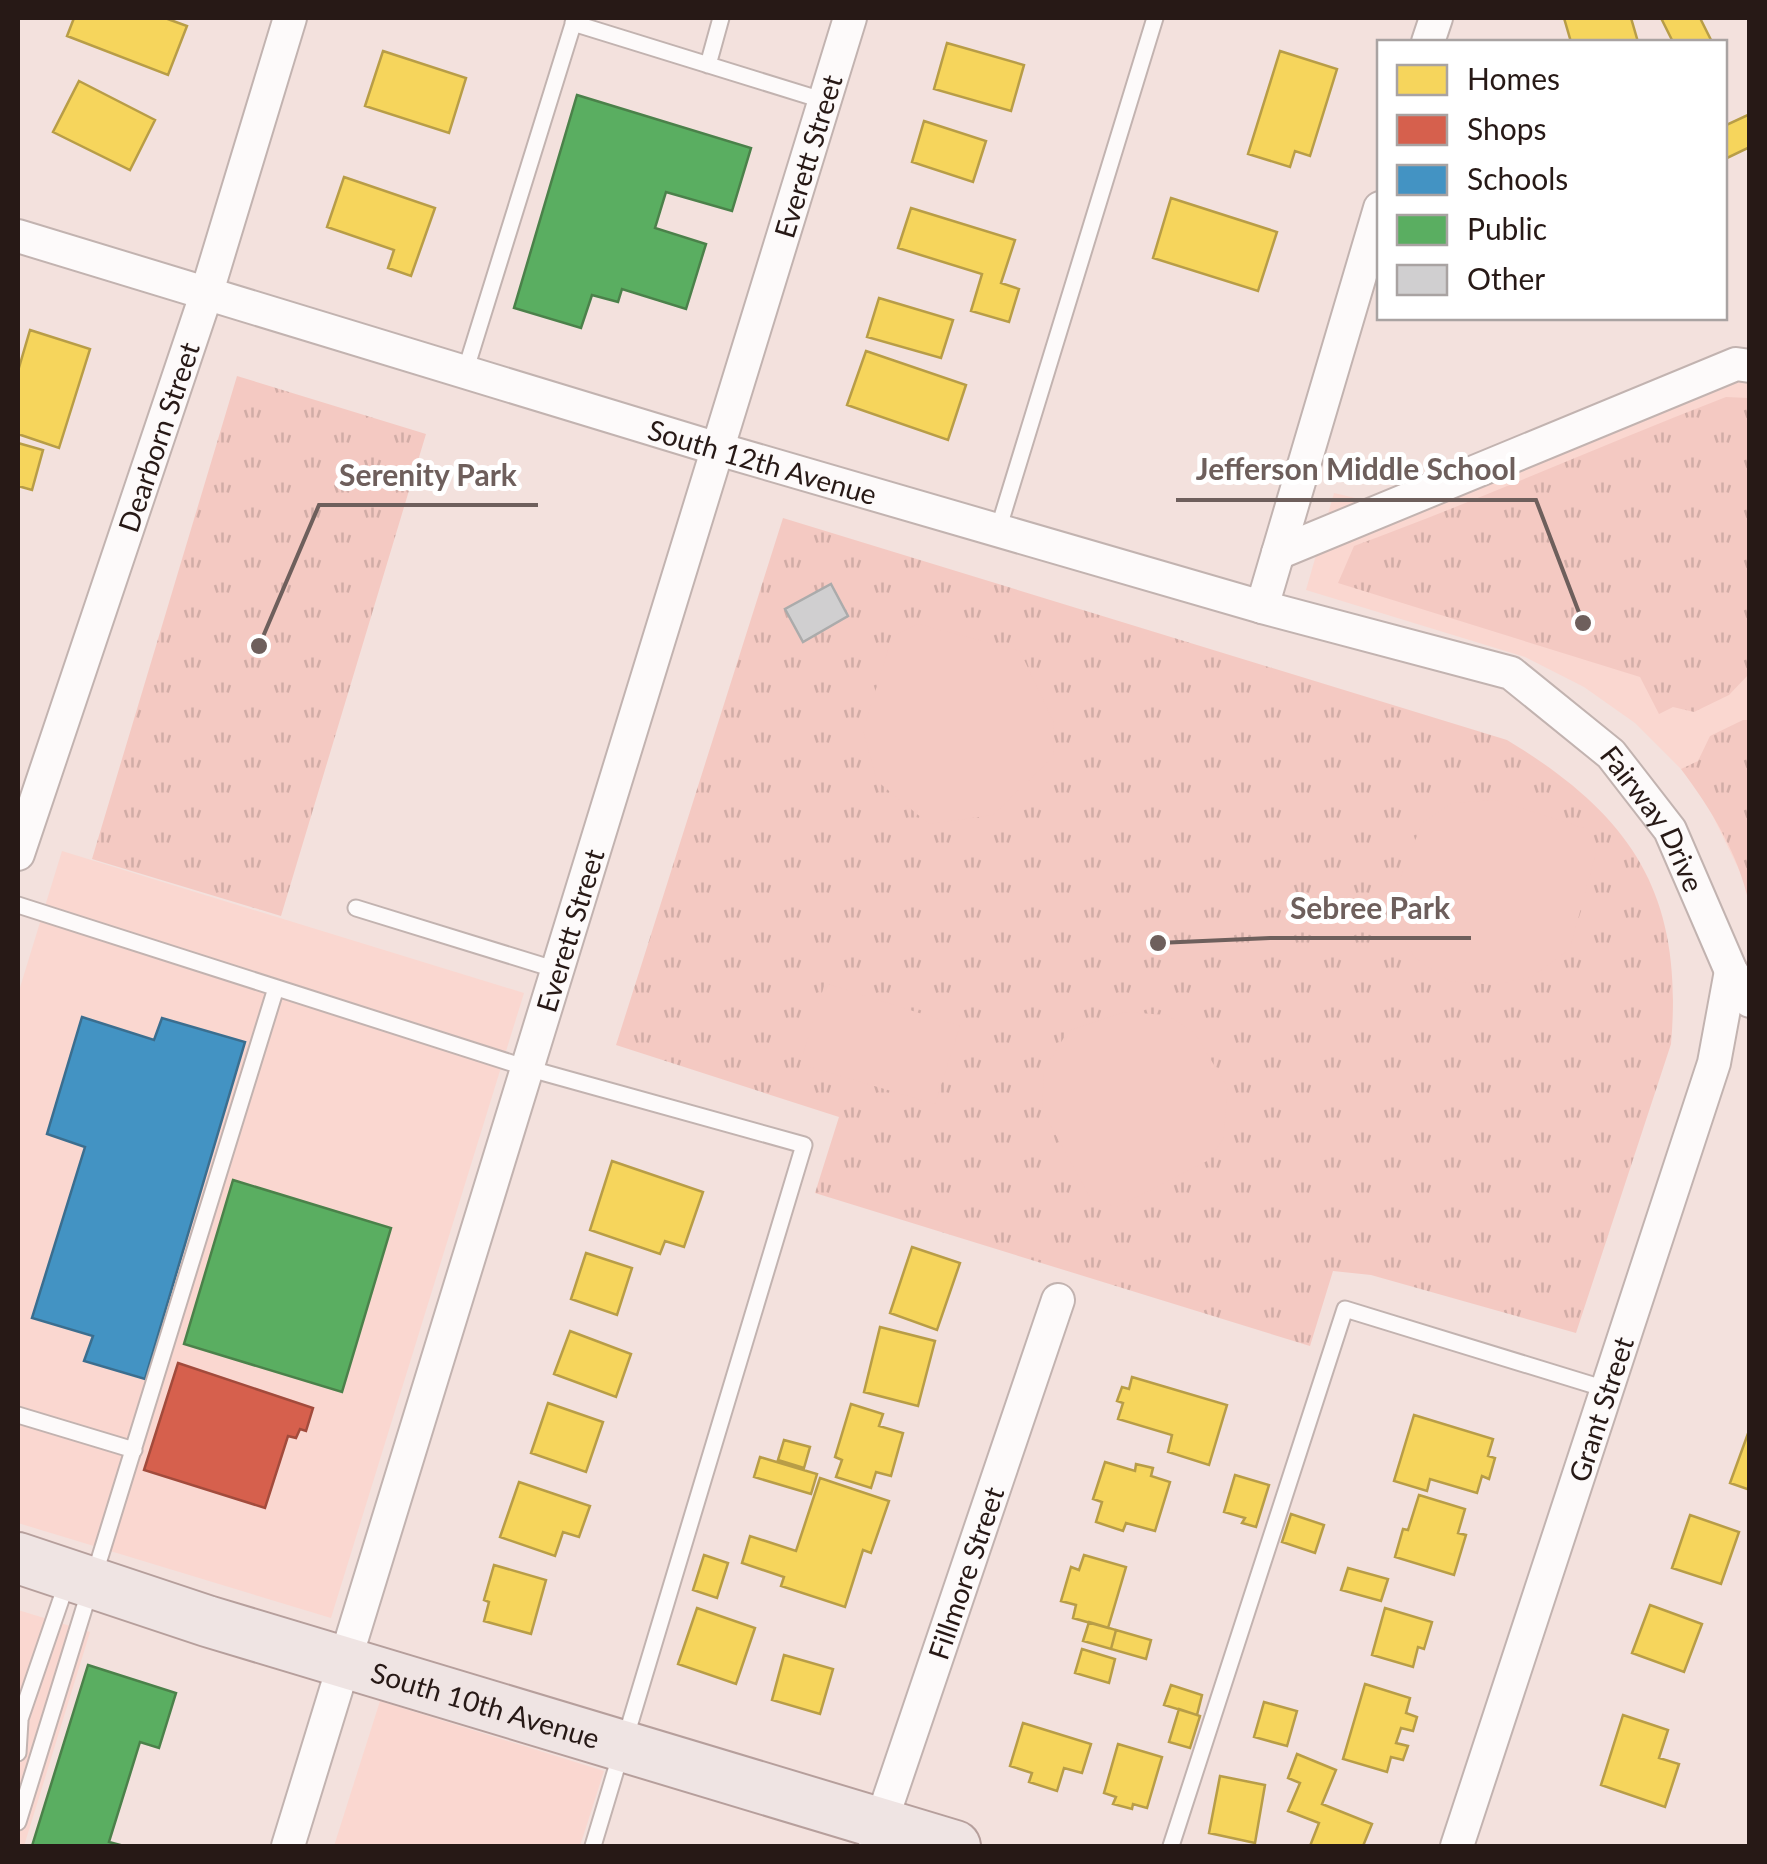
<svg xmlns="http://www.w3.org/2000/svg" width="1767" height="1864" font-family="Lato,sans-serif">
<defs>
<pattern id="grass-tufts" width="24" height="20" patternUnits="userSpaceOnUse" patternTransform="scale(2.5)"><rect width="24" height="20" fill="#f4c9c2"/><path d="M3 7l-1-3M5 7V3M7 7l1-3M15 17l-1-3M17 17v-4M19 17l1-3" fill="none" stroke="#d1aca6"/></pattern>
</defs>
<rect width="100%" height="100%" fill="#f3e1dd"/>
<!-- built -->
<path fill="#fad7d0" d="M1749 347V903L1745 882 1707 804 1681 769 1635 723 1584 687 1525 657 1306 590 1334 493 1381 504Z
M62 851 524 993 331 1618 18 1523V994Z
M18 1610 90 1632 24 1846H18Z
M380 1701 604 1771 580 1846H334Z"/>
<!-- grass -->
<path fill="url(#grass-tufts)" d="M237 376 426 434 281 916 92 859Z
M1726 397 1749 398V674L1729 695 1694 712 1673 707 1659 714 1640 677 1338 583 1354 546C1480 500 1601 445 1726 397Z
M783 518 1507 740C1633 816 1684 895 1671 1044L1576 1333 1371 1275 1333 1271 1310 1346 815 1193 839 1117 616 1045Z
M1743 720H1750L1749 903C1738 853 1711 809 1681 769L1698 761 1710 736Z"/>
<!-- pitch -->
<path fill="#f4c9c2" d="M918 624 1020 651 1054 723 1053 757 993 815 929 824 877 781 863 731 892 637Z
M1496 800 1584 828 1596 852 1570 949 1533 976 1495 985 1449 981 1414 957 1400 931 1395 891 1422 823 1452 803Z
M825 983 960 1026 935 1104 800 1064Z
M1125 1012 1167 1015 1194 1032 1228 1088 1223 1139 1209 1160 1117 1207 1091 1199 1042 1110 1044 1070 1068 1031Z"/>
<!-- homes -->
<path fill="#f6d55c" stroke="#b89d47" stroke-width="2.5" d="M74 18H165L187 26 168 75 67 36Z
M1564 18H1631L1638 42H1571Z
M1661 18H1700L1712 42H1673Z
M947 43 1024 65 1011 111 934 89Z
M383 51 466 78 449 133 365 106Z
M1280 51 1337 69 1310 156 1295 151 1290 167 1248 154Z
M79 81 155 120 130 170 53 132Z
M1750 114V147L1725 159 1724 126Z
M924 121 986 141 973 182 912 162Z
M344 177 435 208 411 276 388 268 394 250 327 227Z
M1171 198 1277 232 1258 291 1153 258Z
M911 208 1015 240 1001 283 1019 289 1009 322 971 311 982 274 898 248Z
M879 298 953 320 941 358 867 337Z
M30 330 90 349 59 448 18 434V371Z
M866 351 966 385 948 440 847 405Z
M18 443 43 450 32 490 18 486Z
M612 1161 703 1192 684 1247 665 1241 660 1254 590 1230Z
M912 1247 960 1263 937 1330 890 1313Z
M586 1253 632 1268 617 1315 571 1299Z
M880 1327 935 1341 918 1406 864 1392Z
M570 1331 631 1354 616 1397 554 1374Z
M1132 1377 1227 1405 1209 1465 1168 1452 1172 1435 1118 1419 1123 1403 1117 1401 1122 1387 1129 1389Z
M548 1403 603 1422 586 1472 531 1453Z
M851 1404 883 1414 879 1426 903 1433 891 1476 876 1472 871 1488 836 1477 842 1460 835 1457Z
M1414 1415 1493 1439 1488 1456 1495 1458 1489 1479 1482 1476 1477 1493 1430 1479 1427 1491 1394 1481Z
M1750 1428V1490L1730 1483Z
M784 1440 810 1447 804 1468 778 1460Z
M760 1457 817 1474 811 1494 754 1477Z
M1105 1462 1135 1471 1136 1464 1153 1468 1151 1476 1170 1482 1155 1531 1126 1523 1123 1531 1096 1522 1102 1502 1093 1499Z
M1235 1475 1269 1485 1256 1527 1242 1523 1245 1518 1224 1512Z
M820 1478 889 1501 871 1553 863 1550 845 1607 781 1586 784 1577 742 1563 750 1536 796 1551Z
M519 1482 590 1506 579 1537 563 1532 555 1556 500 1537Z
M1419 1495 1465 1509 1458 1533 1466 1535 1454 1575 1395 1557 1403 1529 1408 1530Z
M1291 1514 1324 1525 1315 1553 1282 1542Z
M1690 1515 1739 1532 1721 1584 1672 1568Z
M704 1555 728 1563 717 1598 693 1590Z
M1084 1555 1126 1567 1108 1628 1073 1618 1076 1605 1061 1601 1071 1567 1079 1570Z
M494 1565 546 1580 531 1634 484 1621 489 1602 484 1600Z
M1348 1568 1388 1579 1381 1601 1341 1590Z
M1650 1605 1702 1624 1684 1672 1632 1653Z
M697 1608 755 1628 736 1684 678 1664Z
M1385 1608 1432 1622 1424 1649 1418 1647 1413 1667 1372 1655Z
M1089 1622 1116 1630 1111 1649 1083 1641Z
M1116 1630 1151 1640 1146 1659 1111 1649Z
M1082 1649 1115 1659 1109 1683 1075 1673Z
M784 1655 833 1669 820 1714 772 1700Z
M1365 1684 1410 1698 1406 1713 1417 1717 1413 1731 1401 1728 1396 1743 1408 1746 1403 1760 1391 1757 1387 1772 1343 1759Z
M1171 1685 1202 1695 1197 1715 1164 1705Z
M1264 1702 1297 1711 1287 1746 1254 1737Z
M1179 1709 1200 1716 1190 1748 1169 1742Z
M1623 1715 1668 1730 1659 1758 1679 1764 1665 1807 1601 1785Z
M1023 1723 1091 1744 1082 1773 1064 1768 1057 1791 1029 1782 1032 1773 1010 1766Z
M1118 1744 1162 1757 1147 1808 1133 1804 1132 1809 1113 1804 1116 1797 1104 1793Z
M1297 1754 1336 1770 1322 1804 1372 1824 1363 1846H1310L1319 1823 1288 1811 1300 1783 1288 1778Z
M1220 1776 1265 1785 1255 1843 1209 1833Z"/>
<!-- shops -->
<path fill="#d6604d" stroke="#a24b3c" stroke-width="2.5" d="M178 1363 313 1408 306 1431 300 1429 296 1438 288 1436 265 1508 144 1470Z"/>
<!-- schools -->
<path fill="#4393c3" stroke="#3b6e8f" stroke-width="2.5" d="M82 1017 154 1040 162 1018 245 1042 145 1379 84 1361 93 1336 32 1318 85 1147 47 1134Z"/>
<!-- public -->
<path fill="#5aae61" stroke="#4b814a" stroke-width="2.5" d="M577 95 751 148 732 211 666 192 655 228 706 244 686 309 622 289 618 302 592 295 581 328 514 308Z
M233 1180 391 1228 342 1392 184 1344Z
M88 1665 176 1693 159 1748 140 1742 109 1842 124 1846H32Z"/>
<!-- building -->
<path fill="#d0cfd0" stroke="#ababab" stroke-width="2.5" d="M831 584 848 616 803 642 785 609Z"/>
<g fill="none" stroke-linecap="round" stroke-linejoin="round">
<!-- lane casing -->
<g stroke="#c2b3b0" stroke-width="19">
<path id="lane" d="M573 23 825 101
M708 65 721 18
M465 372 575 18
M998 530 1155 18
M18 905 527 1068 804 1145 593 1846
M356 908 557 970
M18 1415 134 1450
M18 1725 67 1582
M18 1753 20 1721
M18 1822 276 988
M1171 1846 1345 1309 1609 1390"/>
</g>
<!-- street casing -->
<g stroke="#c2b3b0" stroke-width="36">
<g id="street">
<path d="M1428 42 1436 18"/>
<path id="s1" d="M18 236 718 449 1262 607 1511 673 1611 754 1670 830 1731 971 1750 1001"/>
<path d="M1278 553 1736 364 1750 366"/>
<path d="M1262 607 1380 208"/>
<path id="s2" d="M18 854 206 295 290 18"/>
<path id="s3" d="M875 1840 1058 1300"/>
<path id="s4" d="M288 1846 850 18"/>
<path id="s5" d="M1457 1846 1714 1063 1731 971"/>
</g>
</g>
<!-- primary casing -->
<g stroke="#b69f9c" stroke-width="54">
<g id="primary">
<path id="s6" d="M18 1558 207 1621 955 1846"/>
</g>
</g>
<!-- lane -->
<use href="#lane" stroke="#fdfafa" stroke-width="15"/>
<!-- street -->
<use href="#street" stroke="#fdfafa" stroke-width="32"/>
<!-- primary -->
<use href="#primary" stroke="#efe4e3" stroke-width="50"/>
</g>
<g text-anchor="middle" dominant-baseline="central" stroke-width="10" stroke-linejoin="round" paint-order="stroke">
<!-- street labels -->
<g font-size="28" fill="#271916" stroke="#fff">
<text stroke="none"><textPath href="#s4" startOffset="1768">Everett Street</textPath></text>
<text stroke="none"><textPath href="#s2" startOffset="440">Dearborn Street</textPath></text>
<text stroke="none"><textPath href="#s1" startOffset="778">South 12th Avenue</textPath></text>
<text stroke="none"><textPath href="#s1" startOffset="1762">Fairway Drive</textPath></text>
<text stroke="none"><textPath href="#s4" startOffset="958">Everett Street</textPath></text>
<text stroke="none"><textPath href="#s5" startOffset="460">Grant Street</textPath></text>
<text stroke="none"><textPath href="#s3" startOffset="282">Fillmore Street</textPath></text>
<text stroke="none"><textPath href="#s6" startOffset="490">South 10th Avenue</textPath></text>
</g>
</g>
<!-- callouts -->
<path fill="none" stroke="#6e5f5c" stroke-width="4" d="M1583 623L1536 500H1176M259 646L319 505H538M1158 943L1270 938H1471"/>
<g fill="#6e5f5c" stroke="#fff" stroke-width="4">
<circle cx="1583" cy="623" r="10"/>
<circle cx="259" cy="646" r="10"/>
<circle cx="1158" cy="943" r="10"/>
</g>
<g font-size="30" text-anchor="middle" font-weight="bold" fill="#6e5f5c" stroke="#fff" stroke-width="10" stroke-linejoin="round" paint-order="stroke">
<text x="1356" y="480">Jefferson Middle School</text>
<text x="428" y="486">Serenity Park</text>
<text x="1370" y="919">Sebree Park</text>
</g>
<!-- border -->
<rect width="1767" height="1864" fill="none" stroke="#271916" stroke-width="40"/>
<!-- legend -->
<rect x="1377" y="40" width="350" height="280" fill="#ffffff" stroke="#a9a3a2" stroke-width="2.5"/>
<rect x="1397" y="65" width="50" height="30" fill="#f6d55c" stroke="#a9a3a2" stroke-width="2.5"/>
<text x="1467" y="90" font-size="30" fill="#271916">Homes</text>
<rect x="1397" y="115" width="50" height="30" fill="#d6604d" stroke="#a9a3a2" stroke-width="2.5"/>
<text x="1467" y="140" font-size="30" fill="#271916">Shops</text>
<rect x="1397" y="165" width="50" height="30" fill="#4393c3" stroke="#a9a3a2" stroke-width="2.5"/>
<text x="1467" y="190" font-size="30" fill="#271916">Schools</text>
<rect x="1397" y="215" width="50" height="30" fill="#5aae61" stroke="#a9a3a2" stroke-width="2.5"/>
<text x="1467" y="240" font-size="30" fill="#271916">Public</text>
<rect x="1397" y="265" width="50" height="30" fill="#d0cfd0" stroke="#a9a3a2" stroke-width="2.5"/>
<text x="1467" y="290" font-size="30" fill="#271916">Other</text>
</svg>
